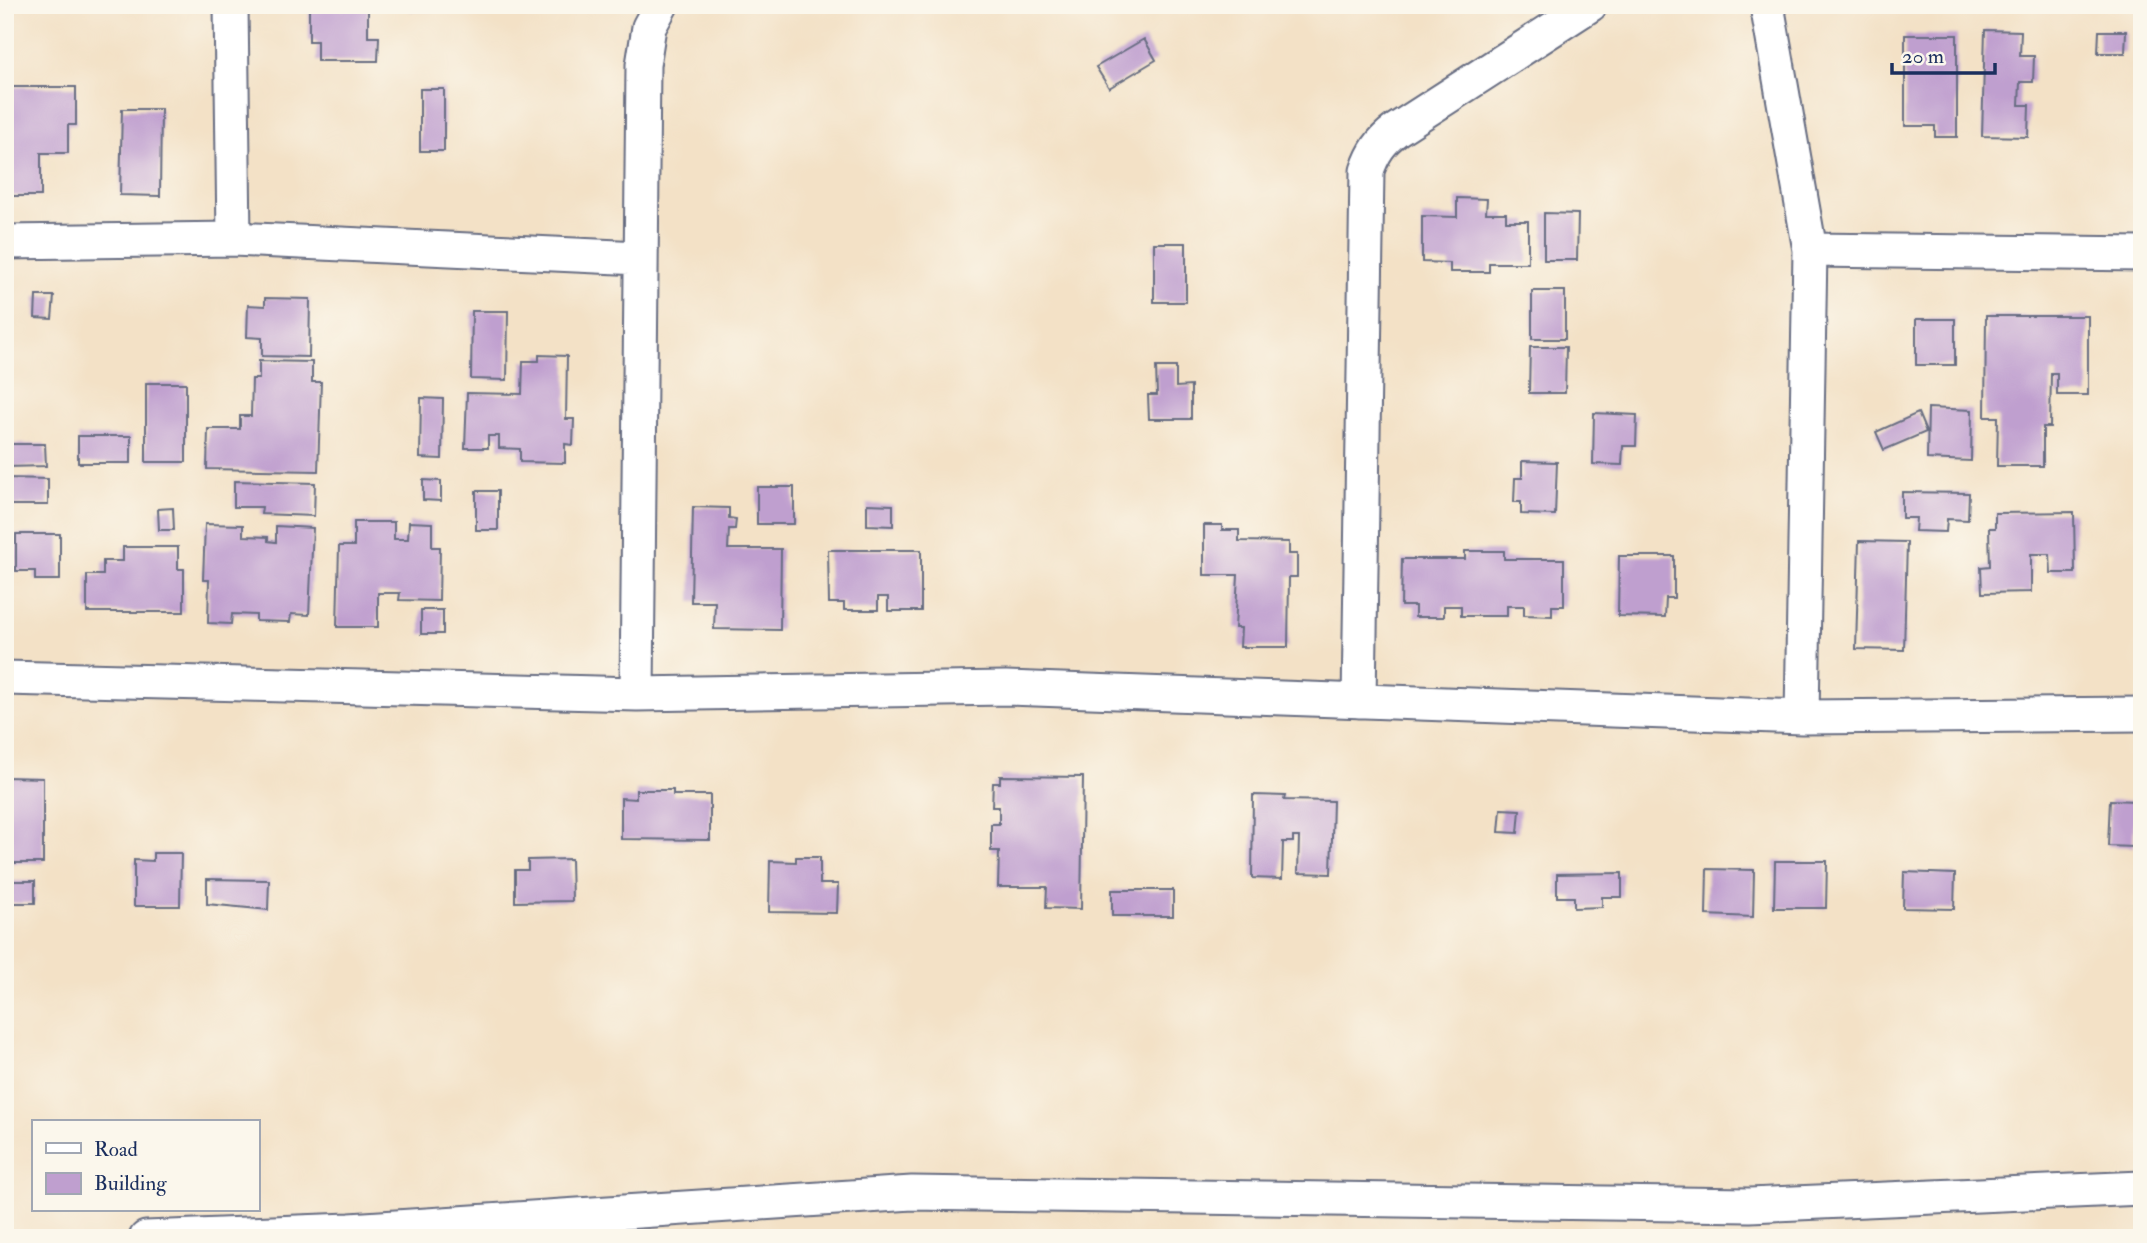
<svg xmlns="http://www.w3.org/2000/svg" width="2147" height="1243" font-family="'IM FELL Double Pica',serif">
<rect width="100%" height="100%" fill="#fbf7ec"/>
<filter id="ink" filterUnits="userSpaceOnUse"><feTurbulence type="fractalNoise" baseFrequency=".0143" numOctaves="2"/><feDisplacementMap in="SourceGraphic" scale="14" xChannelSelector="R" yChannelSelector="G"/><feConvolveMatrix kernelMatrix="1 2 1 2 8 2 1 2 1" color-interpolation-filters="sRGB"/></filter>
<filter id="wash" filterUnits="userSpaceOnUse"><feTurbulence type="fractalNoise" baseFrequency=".00686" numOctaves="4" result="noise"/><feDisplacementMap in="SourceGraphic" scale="28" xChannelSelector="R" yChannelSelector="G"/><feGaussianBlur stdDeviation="1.57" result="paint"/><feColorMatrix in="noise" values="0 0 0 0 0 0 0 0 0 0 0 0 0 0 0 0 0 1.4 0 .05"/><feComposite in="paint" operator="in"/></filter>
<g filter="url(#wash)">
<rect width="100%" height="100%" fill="#f3e1c6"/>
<g id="blocks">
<!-- building -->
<path fill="#bf9fcf" d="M309 5H368V37H379L378 61H317V41H309Z
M410 5H441V11H410Z
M1985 30 2021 31 2020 56H2034L2033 82H2020L2019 105H2029L2028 137 1982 136Z
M2099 31H2126L2125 53H2098Z
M1905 35H1957V137H1935V126H1905Z
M1144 39 1156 60 1109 88 1096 67Z
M8 87H76V125H68V153H41V196H8Z
M420 89H444V151H420Z
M122 109H161L160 196 120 195Z
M1457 198 1487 199 1486 213H1506V221H1528V263H1489V272H1450V263L1422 262V216L1457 217Z
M1544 213 1578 214 1577 260H1544Z
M1154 243H1186V302H1154Z
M1532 291H1565V339H1532Z
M36 296H54L52 319 35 318Z
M265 298 310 299 309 357 262 356V338L247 337 248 305 265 306Z
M472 311H508L507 380 471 379Z
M1986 316H2088V395H2057V373H2051L2050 427H2043V466H1997L1998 417H1985Z
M1916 319H1955V365H1916Z
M1530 347H1566L1565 393H1529Z
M539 355 567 356 566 419H574L573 445 565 444V463L520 462V449L499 448V436H488V448H465L467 393 522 394 523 361H539Z
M259 361 312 362V382H321L318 471 207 469 208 429H240V416H251L252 379H259Z
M1156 367H1176V387L1191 386V419H1149L1148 395H1157Z
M146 383H186V462H146Z
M421 398 443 399 442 459 420 458Z
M1928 408 1972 410 1971 461 1927 459Z
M1594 413 1637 415 1636 446H1623L1622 465 1593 464Z
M1918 413 1926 432 1884 450 1876 432Z
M78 436H131V463H78Z
M8 444H45L46 466 5 467Z
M2139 449H2142V474H2138Z
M1522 461 1557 462 1555 515 1521 514V502H1514L1515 478H1522Z
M5 478 48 479V505H5Z
M423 480 441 481V501L423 500Z
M234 481 315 483 314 516 261 514 262 507H234Z
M757 487H794V524H757Z
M476 491H498V530H476Z
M1902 492 1969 493 1968 520 1947 519 1946 532 1915 531 1916 518H1902Z
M867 504 893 505V526L867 525Z
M693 507 729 508V518L736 519 735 529H729L728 549H781L780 630 714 629 715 602H691Z
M173 508 174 530H159L158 509Z
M2074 512 2075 573H2051L2050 554H2031V592L1982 593 1981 567 1990 566 1989 528H1995V513Z
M354 522H394V539H408L409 522 432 523V547H440L439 601 399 600 400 593H378V627H337L339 546H354Z
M205 524 243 525V536L268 537V541L276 542V526L313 528 309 615 291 614 290 622 256 621V615L232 614 231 624 208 623 209 580H203Z
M1204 525H1222V530H1239V541L1289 542V554H1297V577H1289L1288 647H1240L1241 628H1235L1238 575H1204Z
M16 534H60V580H35V571H16Z
M1859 541 1907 542 1904 650 1856 649Z
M123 547H178V569H184V612H87V575H103V561H123Z
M828 550H921V611H888V597H878V610H844V603H829Z
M1465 551H1504V559H1564V606H1552V616L1524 615V606H1507V616H1461V606H1444V617H1415V606H1401L1402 559H1465Z
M1619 556H1674V598H1666L1665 617 1618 616Z
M421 610H443V634H421Z
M1000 776 1083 777 1081 909 1046 908 1047 887H998L999 851H991V824H999V807H992L993 783H1000Z
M5 777 43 778V863H5Z
M636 790H673V795H710V840L621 839V798L636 799Z
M1253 795 1285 796 1284 800 1333 801 1331 874 1298 873 1299 837H1293V842H1283L1282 879 1252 878Z
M2110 800 2135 801 2133 847 2108 846Z
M1501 809 1520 810 1518 833 1499 832Z
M153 853H181L180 906H134V860L153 861Z
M796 857H820V884H838L837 913 769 912 770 861 796 862Z
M571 859 572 901 515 902V870H528V860Z
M1775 861H1827L1826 908H1774Z
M1707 869 1754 870 1753 917 1706 915Z
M1904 872 1955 874 1954 909 1903 908Z
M1622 873V897H1602V907L1574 908V897H1557V874Z
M207 879 269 880 268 910 207 904Z
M5 881H35V903H5Z
M1112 890H1173V916H1112Z"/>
</g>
</g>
<g filter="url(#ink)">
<use href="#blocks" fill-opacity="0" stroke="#676d82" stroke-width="2"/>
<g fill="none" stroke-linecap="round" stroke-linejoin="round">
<!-- minor casing -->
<g stroke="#676d82" stroke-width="37">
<path id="minor" d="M231 5 234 239
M1767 5 1810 250 1802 717
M5 242 234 239 640 258
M1810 250 2142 254
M5 678 637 694 1006 688 1802 717 2142 714
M637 694 643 65 649 27 661 5
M1359 701 1367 171C1373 153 1381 141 1396 130L1590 5
M146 1238 350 1230 912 1193 1750 1205 2142 1188"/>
</g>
<!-- minor -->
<use href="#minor" stroke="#fff" stroke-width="33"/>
</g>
</g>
<!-- margin -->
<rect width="2147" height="1243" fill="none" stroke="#fbf7ec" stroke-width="28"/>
<!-- legend -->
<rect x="32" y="1120" width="228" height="91" fill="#fbf7ec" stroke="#a1a7b3" stroke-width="2"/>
<rect x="46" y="1143" width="35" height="10" fill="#ffffff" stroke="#a1a7b3" stroke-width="2"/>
<text x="94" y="1156" font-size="21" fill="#1b2f5e">Road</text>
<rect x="46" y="1173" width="35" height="21" fill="#bf9fcf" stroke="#a1a7b3" stroke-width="2"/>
<text x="94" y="1190" font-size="21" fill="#1b2f5e">Building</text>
<!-- scale -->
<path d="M1892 63v10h103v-10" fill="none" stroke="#1b2f5e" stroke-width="3.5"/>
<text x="1902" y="63" font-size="21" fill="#1b2f5e" stroke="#fbf7ec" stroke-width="5" paint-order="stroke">20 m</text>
</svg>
